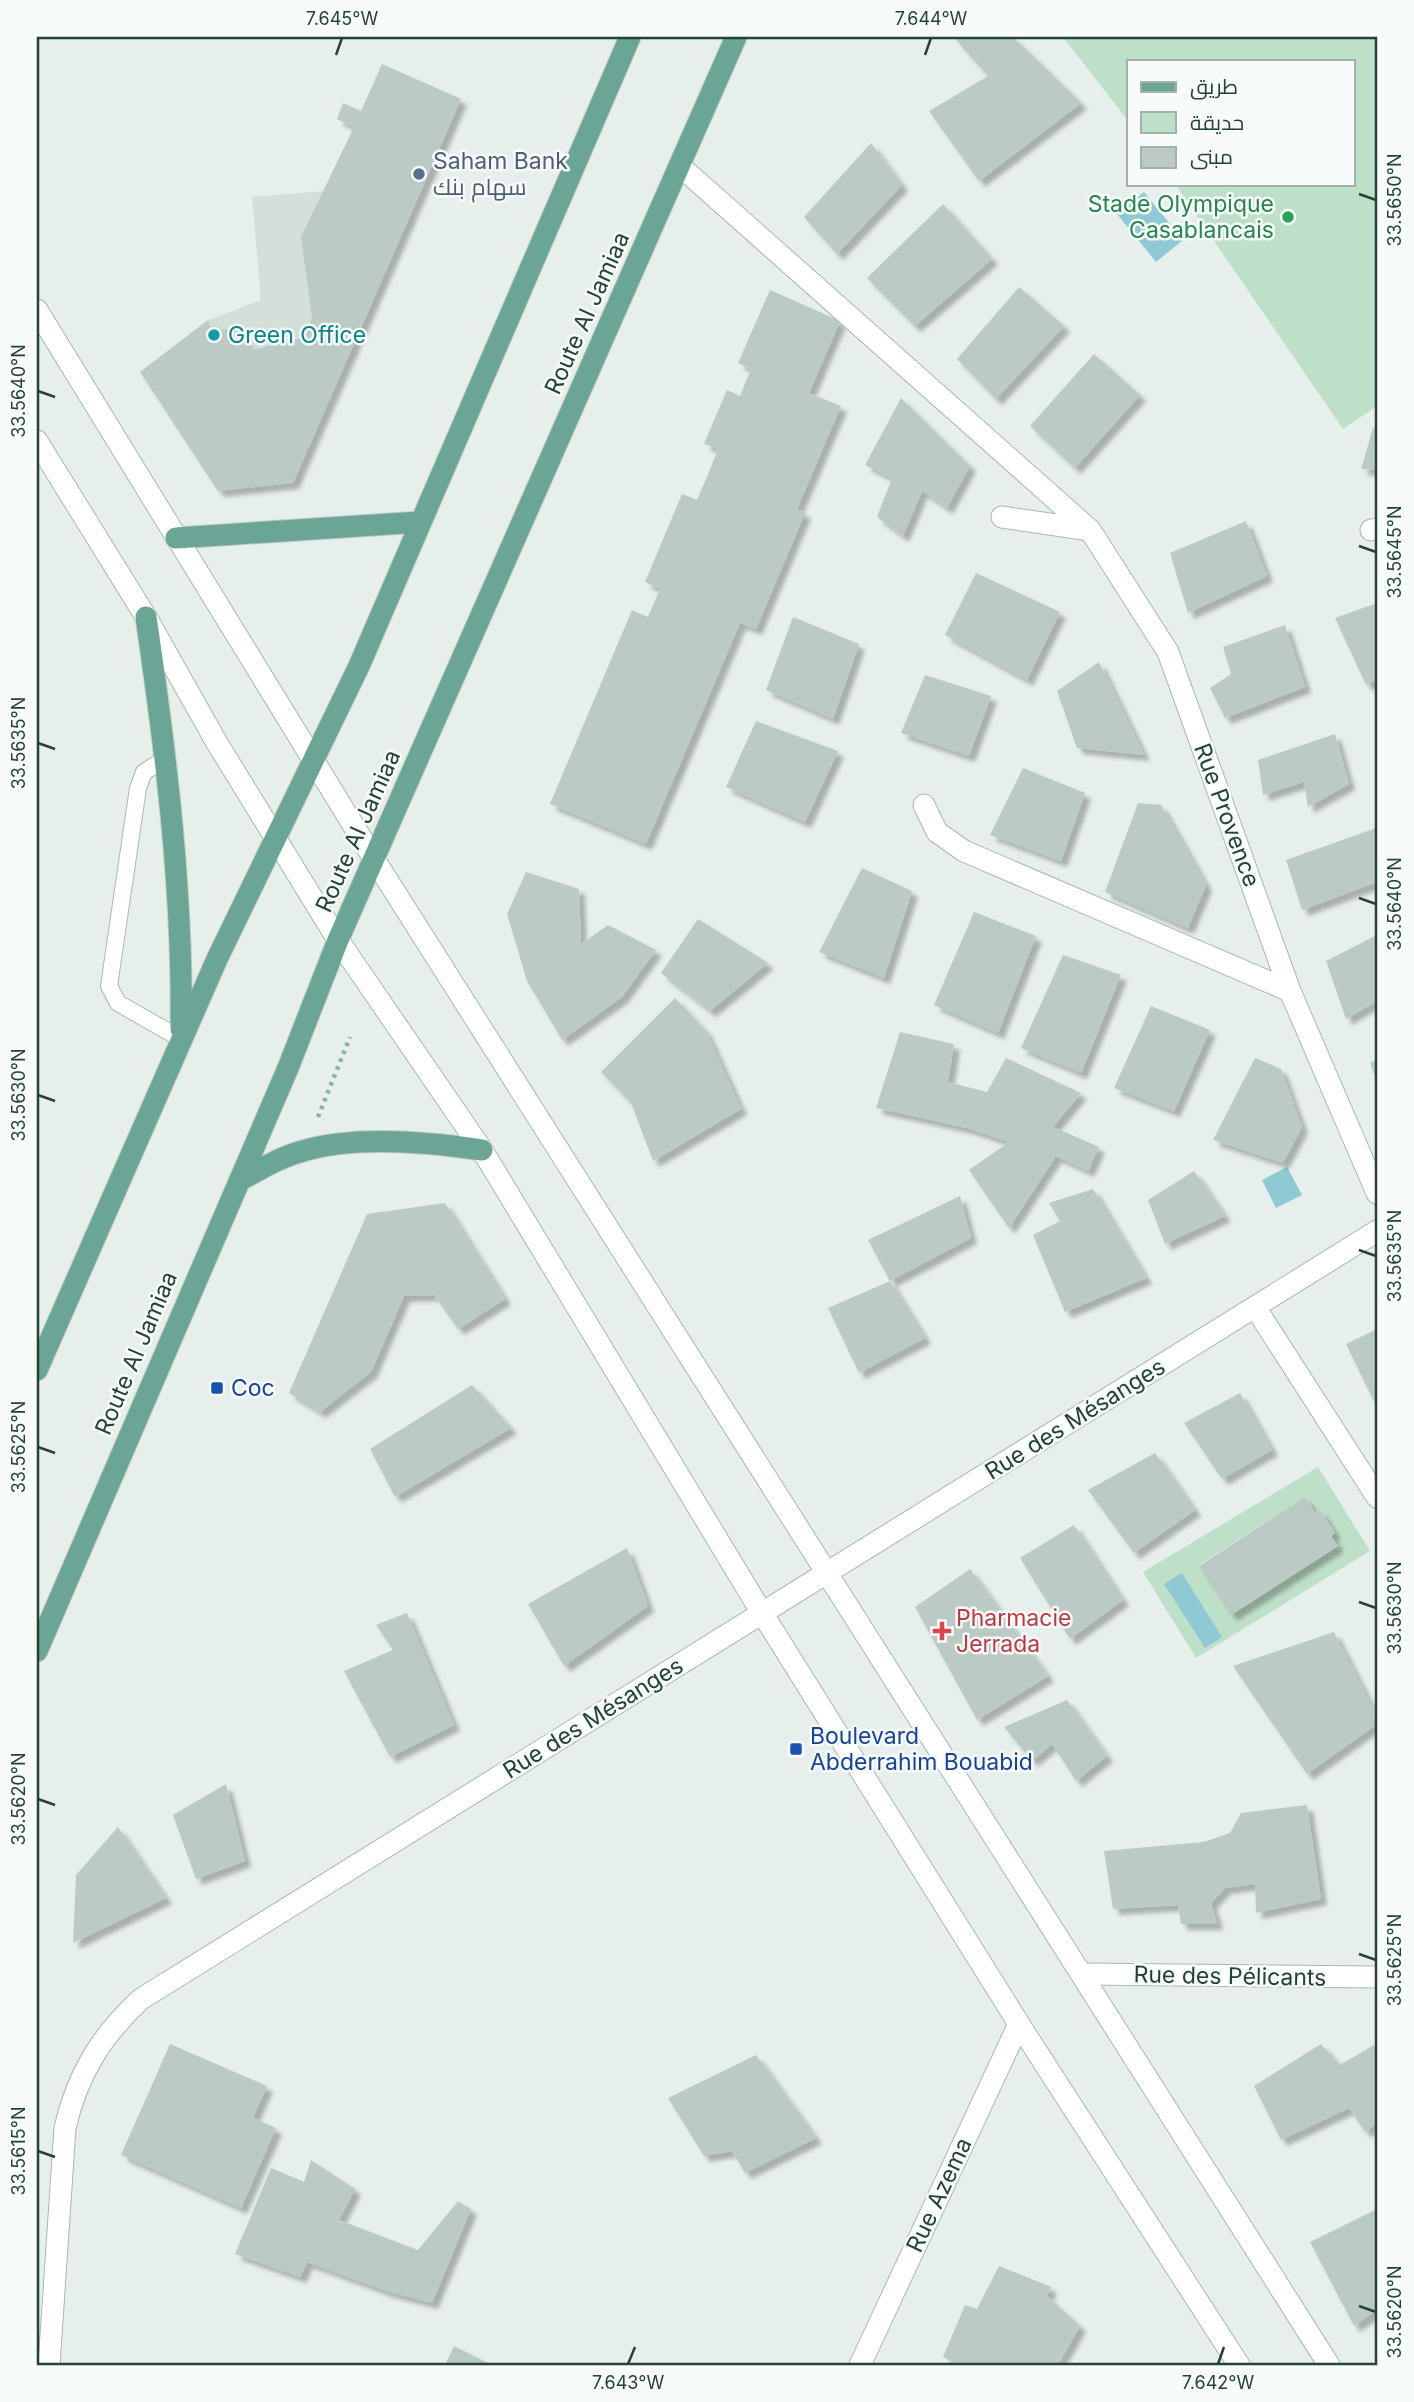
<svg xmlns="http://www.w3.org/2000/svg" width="1414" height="2402" font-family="Inter,Cairo,sans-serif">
<defs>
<filter id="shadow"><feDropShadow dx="6" dy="6" stdDeviation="2" flood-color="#0004"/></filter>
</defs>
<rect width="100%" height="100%" fill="#e6efeb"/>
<!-- built -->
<path fill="#d4dfda" d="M423 183 293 483 218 491 141 372 208 320 261 300 252 197Z"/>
<!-- green -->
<path fill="#bfe0c8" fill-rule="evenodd" d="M1063 37H1377V406L1343 429 1175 184H1353V61H1129V122Z
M1318 1467 1370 1551 1196 1658 1143 1572ZM1305 1497 1315 1513 1320 1510 1335 1533 1331 1536 1338 1546 1231 1615 1199 1565Z"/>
<!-- water -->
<path fill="#8ec9d4" d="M1144 192 1183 240 1156 262 1117 214Z
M1287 1167 1302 1195 1276 1208 1262 1180Z
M1182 1573 1222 1637 1205 1648 1164 1584Z"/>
<!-- building -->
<path fill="#bbcac4" filter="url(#shadow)" d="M961 37H1013L1081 103 979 181 929 111 988 76 956 40Z
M382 64 461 99 293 483 218 491 140 372 208 320 211 332 235 328 251 350 304 338 312 317 301 237 354 127 337 119 343 103 361 111Z
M871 143 902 185 837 254 804 217Z
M943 204 992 259 915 326 867 278Z
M1019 287 1064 326 996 399 957 359Z
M770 290 840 321 809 393 841 406 797 509 805 513 756 629 740 623 646 844 550 804 632 610 648 617 660 589 645 582 682 494 697 500 709 472 718 449 704 444 727 390 740 396 751 369 738 363Z
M1094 354 1140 395 1075 468 1030 426Z
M901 398 970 466 947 508 922 491 903 536 877 517 892 478 865 465Z
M1377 426V470L1361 469 1373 428Z
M1246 521 1267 576 1188 613 1170 553Z
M976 573 1060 612 1027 680 945 635Z
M1377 603V679L1366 685 1335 618Z
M793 617 859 644 833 719 766 690Z
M1285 625 1305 687 1225 718 1210 688 1231 674 1223 647Z
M1099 662 1144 755 1077 748 1057 691Z
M925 675 991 696 969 756 901 733Z
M756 721 838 751 805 822 726 787Z
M1335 734 1349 784 1308 807 1304 782 1263 795 1258 760Z
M1023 768 1085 793 1061 861 990 835Z
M1138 803 1161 805 1206 885 1188 928 1105 892Z
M1376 828 1377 882 1302 910 1286 860Z
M862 868 912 891 884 978 819 952Z
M526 872 579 889 581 944 608 925 656 950 622 997 562 1040 527 981 507 914Z
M974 912 1036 936 998 1033 934 1005Z
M698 919 768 963 710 1011 661 973Z
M1377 935V1001L1346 1019 1326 961Z
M1063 955 1121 975 1081 1073 1021 1048Z
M675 998 706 1031 741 1109 653 1161 631 1103 601 1072Z
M1151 1006 1210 1030 1174 1111 1114 1088Z
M900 1032 954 1044 948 1082 987 1092 1006 1058 1081 1093 1053 1127 1099 1147 1088 1171 1056 1156 1009 1228 969 1170 1009 1142 967 1128 876 1108Z
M1255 1058 1281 1069 1302 1127 1283 1163 1213 1140Z
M1377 1059V1083L1370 1063Z
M1194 1171 1225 1216 1165 1244 1148 1200Z
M1093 1189 1146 1278 1065 1312 1033 1235 1060 1221 1049 1203Z
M960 1196 971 1238 890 1281 868 1240Z
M445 1203 505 1299 458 1329 434 1295 404 1296 371 1372 320 1412 289 1393 367 1214Z
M890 1281 925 1338 859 1373 828 1308Z
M1377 1329V1408L1346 1344Z
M472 1385 511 1428 395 1497 370 1449Z
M1240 1393 1272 1450 1222 1479 1184 1423Z
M1155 1453 1195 1510 1134 1553 1088 1490Z
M1305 1497 1315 1513 1320 1510 1335 1533 1331 1536 1338 1546 1231 1615 1199 1566Z
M1074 1525 1123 1600 1070 1639 1020 1558Z
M627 1548 648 1606 564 1666 528 1604Z
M970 1569 1048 1676 977 1720 915 1607Z
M407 1613 454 1725 390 1757 344 1671 393 1650 376 1625Z
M1334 1632 1377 1717V1724L1307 1774 1233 1666Z
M1067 1700 1107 1756 1076 1781 1052 1744 1032 1761 1004 1727Z
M226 1784 245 1861 196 1879 173 1815Z
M1307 1805 1321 1899 1256 1913 1255 1884 1225 1888 1211 1903 1217 1924H1181L1178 1905 1113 1909 1104 1851 1204 1842 1230 1833 1241 1813Z
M118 1827 166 1898 73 1943 76 1875Z
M170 2044 267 2086 253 2118 276 2128 241 2208 121 2155Z
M1321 2044 1340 2065 1374 2045 1377 2051V2123L1365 2132 1349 2108 1281 2140 1254 2086Z
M756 2055 816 2138 745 2173 732 2151 704 2156 668 2098Z
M311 2160 355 2189 339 2220 418 2250 458 2201 471 2209 432 2303 386 2291 307 2262 300 2277 235 2254 271 2168 304 2182Z
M1377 2209V2310L1354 2326 1310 2242Z
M999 2266 1051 2287 1047 2296 1080 2326 1058 2365H958L943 2357 965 2305 977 2309Z
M454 2346 492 2365H445Z"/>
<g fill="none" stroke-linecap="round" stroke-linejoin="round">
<!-- service casing -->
<g stroke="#a8b8b2" stroke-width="18">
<path id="service" d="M167 758 144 772 138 788 109 986 118 1003 181 1039"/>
</g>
<!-- minor casing -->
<g stroke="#a8b8b2" stroke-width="23">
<path id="minor" d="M680 166 1090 530 1168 652 1290 991 1377 1193
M1002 517 1090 530
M1371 530 1377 529
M924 805 937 832 964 851 1290 991
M1255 1307 1377 1497
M1084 1974 1377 1977
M49 2365 65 2128C77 2075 101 2036 141 1999L1377 1231
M860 2365 1019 2024"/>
</g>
<!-- tertiary casing -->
<g stroke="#a8b8b2" stroke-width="23">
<path id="tertiary" d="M37 310 374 859 1329 2365
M37 441 146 617 217 743 338 940 482 1150 762 1613 1019 2024 1239 2365"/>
</g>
<!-- primary casing -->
<g stroke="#c2cac8" stroke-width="23">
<path id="primary" d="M176 538 420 522
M146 617C166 754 183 890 181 1029
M239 1181C259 1170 280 1157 303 1151 356 1135 428 1142 482 1150
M37 1370 217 959 359 666 630 37
M37 1651 288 1068 338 940 736 37"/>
</g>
<!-- path -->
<path stroke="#86b3a5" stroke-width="4.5" stroke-dasharray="3.5 5" stroke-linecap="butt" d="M318 1117 350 1037"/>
<!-- service -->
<use href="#service" stroke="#fff" stroke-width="16"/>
<!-- minor -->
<use href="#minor" stroke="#fff" stroke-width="21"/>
<!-- tertiary -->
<use href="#tertiary" stroke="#fff" stroke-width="21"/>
<!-- primary -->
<use href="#primary" stroke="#6aa596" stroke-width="21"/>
</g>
<!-- ticks -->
<path fill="none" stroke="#24423a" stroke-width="2.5" d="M336 55 342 38M925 55 931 38M1359 194 1376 200M38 391 55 397M1359 546 1376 552M38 743 55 749M1359 898 1376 904M38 1095 55 1101M1359 1250 1376 1256M38 1447 55 1453M1359 1602 1376 1608M38 1799 55 1805M1359 1954 1376 1960M38 2151 55 2157M1359 2306 1376 2312M628 2364 635 2347M1218 2364 1224 2347"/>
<!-- markers -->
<circle fill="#5c6f8a" stroke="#f7fbf9" stroke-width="2.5" cx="419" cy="174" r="7"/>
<circle fill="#2e9e5b" stroke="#f7fbf9" stroke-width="2.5" cx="1288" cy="217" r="7"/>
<circle fill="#0f9aa8" stroke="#f7fbf9" stroke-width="2.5" cx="214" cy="335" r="7"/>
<g fill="#1a4fb4" stroke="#f7fbf9" stroke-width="2.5">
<rect x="210" y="1381" width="14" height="14" rx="3.5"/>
<rect x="789" y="1742" width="14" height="14" rx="3.5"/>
</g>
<path fill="#e0444e" stroke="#f7fbf9" stroke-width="2.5" d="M938.5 1620.5h7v7h7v7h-7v7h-7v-7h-7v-7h7z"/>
<g text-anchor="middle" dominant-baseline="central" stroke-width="5" stroke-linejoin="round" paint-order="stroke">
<!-- service labels -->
<g font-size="23" fill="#4e5e75" stroke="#f7fbf9" text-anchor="start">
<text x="433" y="161">Saham Bank<tspan x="433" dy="26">سهام بنك</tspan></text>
</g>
<!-- leisure labels -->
<g font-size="23" fill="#27864d" stroke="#f7fbf9" text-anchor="end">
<text x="1274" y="204">Stade Olympique<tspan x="1274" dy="26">Casablancais</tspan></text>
</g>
<!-- street labels -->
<g font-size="23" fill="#24423a" stroke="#f7fbf9">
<text transform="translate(587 313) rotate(-66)">Route Al Jamiaa</text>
<text transform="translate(1227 815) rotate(70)">Rue Provence</text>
<text transform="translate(358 831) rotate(-66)">Route Al Jamiaa</text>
<text transform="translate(136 1353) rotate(-67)">Route Al Jamiaa</text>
<text transform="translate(1075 1419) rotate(-32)">Rue des Mésanges</text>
<text transform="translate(593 1718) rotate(-32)">Rue des Mésanges</text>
<text transform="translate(1230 1976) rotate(1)">Rue des Pélicants</text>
<text transform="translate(939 2195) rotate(-65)">Rue Azema</text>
</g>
<!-- culture labels -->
<g font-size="23" fill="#0d838f" stroke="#f7fbf9" text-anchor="start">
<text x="228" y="335">Green Office</text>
</g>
<!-- transit labels -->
<g font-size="23" fill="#164399" stroke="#f7fbf9" text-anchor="start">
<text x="231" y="1388">Coc</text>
<text x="810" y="1736">Boulevard<tspan x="810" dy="26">Abderrahim Bouabid</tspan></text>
</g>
<!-- health labels -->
<g font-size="23" fill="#be3a42" stroke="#f7fbf9" text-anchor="start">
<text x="956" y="1618">Pharmacie<tspan x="956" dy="26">Jerrada</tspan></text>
</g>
</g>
<!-- border -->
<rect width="1414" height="2402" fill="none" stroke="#f7fbf9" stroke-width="77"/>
<!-- legend -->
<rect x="1127" y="60" width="228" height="126" fill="#f7fbf9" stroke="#a3b1ad" stroke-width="2"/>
<rect x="1141" y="82" width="35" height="10" fill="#6aa596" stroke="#a3b1ad" stroke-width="2"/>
<text x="1190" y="94" font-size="21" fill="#24423a">طريق</text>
<rect x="1141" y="112" width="35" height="21" fill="#bfe0c8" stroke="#a3b1ad" stroke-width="2"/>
<text x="1190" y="130" font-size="21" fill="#24423a">حديقة</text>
<rect x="1141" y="147" width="35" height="21" fill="#bbcac4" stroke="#a3b1ad" stroke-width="2"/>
<text x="1190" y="164" font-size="21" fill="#24423a">مبنى</text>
<rect x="38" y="38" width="1338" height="2326" fill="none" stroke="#24423a" stroke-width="2.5"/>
<g font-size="18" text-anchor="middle" fill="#24423a">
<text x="342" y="25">7.645°W</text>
<text x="931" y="25">7.644°W</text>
<text transform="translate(1395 200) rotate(-90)" y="6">33.5650°N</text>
<text transform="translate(19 391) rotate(-90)" y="6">33.5640°N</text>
<text transform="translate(1395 552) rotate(-90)" y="6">33.5645°N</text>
<text transform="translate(19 743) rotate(-90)" y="6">33.5635°N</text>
<text transform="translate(1395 904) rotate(-90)" y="6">33.5640°N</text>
<text transform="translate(19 1095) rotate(-90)" y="6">33.5630°N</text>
<text transform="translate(1395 1256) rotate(-90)" y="6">33.5635°N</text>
<text transform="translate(19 1447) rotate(-90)" y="6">33.5625°N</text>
<text transform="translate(1395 1608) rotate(-90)" y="6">33.5630°N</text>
<text transform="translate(19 1799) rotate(-90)" y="6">33.5620°N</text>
<text transform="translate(1395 1960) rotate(-90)" y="6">33.5625°N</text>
<text transform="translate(19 2151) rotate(-90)" y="6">33.5615°N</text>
<text transform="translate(1395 2312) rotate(-90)" y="6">33.5620°N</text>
<text x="628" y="2389">7.643°W</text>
<text x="1218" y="2389">7.642°W</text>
</g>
</svg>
